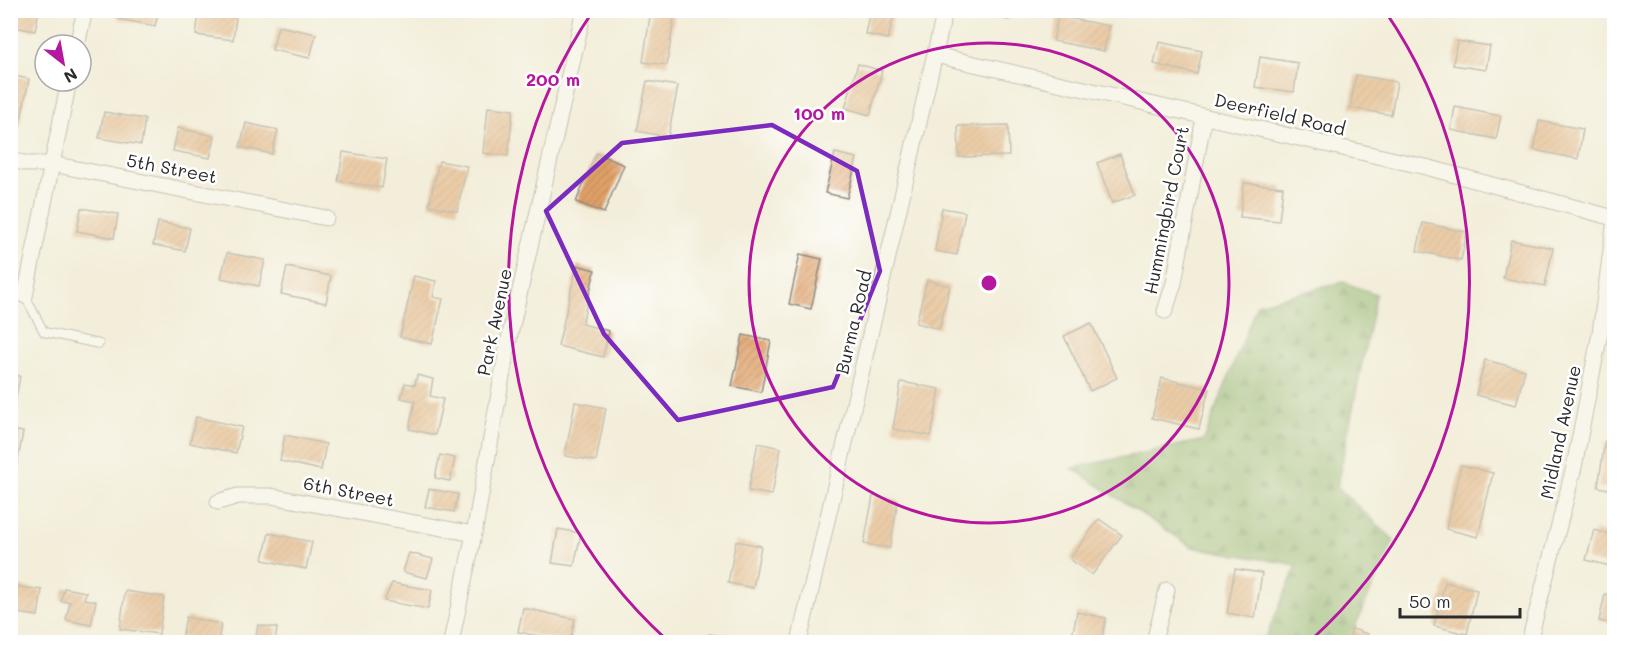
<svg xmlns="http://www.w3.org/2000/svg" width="1625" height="653" font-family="Mali,sans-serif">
<defs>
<pattern id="forest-firs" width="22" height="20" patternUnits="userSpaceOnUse" patternTransform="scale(1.5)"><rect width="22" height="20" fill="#88b269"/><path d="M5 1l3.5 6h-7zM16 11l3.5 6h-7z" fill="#6f9157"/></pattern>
<pattern id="building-hatch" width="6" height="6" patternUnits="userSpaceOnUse" patternTransform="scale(1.5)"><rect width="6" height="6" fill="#e2a268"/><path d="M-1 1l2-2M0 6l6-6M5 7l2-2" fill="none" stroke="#b78456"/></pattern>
</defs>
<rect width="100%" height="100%" fill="#fff"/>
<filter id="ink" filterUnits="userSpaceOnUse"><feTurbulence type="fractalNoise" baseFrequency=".0167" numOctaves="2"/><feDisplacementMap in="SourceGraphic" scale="12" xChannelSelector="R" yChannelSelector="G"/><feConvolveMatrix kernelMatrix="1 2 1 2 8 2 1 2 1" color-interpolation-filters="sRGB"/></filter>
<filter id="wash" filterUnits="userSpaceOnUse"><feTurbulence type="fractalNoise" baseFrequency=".008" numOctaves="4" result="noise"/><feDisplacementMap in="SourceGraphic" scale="24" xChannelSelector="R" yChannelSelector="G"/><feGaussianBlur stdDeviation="1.35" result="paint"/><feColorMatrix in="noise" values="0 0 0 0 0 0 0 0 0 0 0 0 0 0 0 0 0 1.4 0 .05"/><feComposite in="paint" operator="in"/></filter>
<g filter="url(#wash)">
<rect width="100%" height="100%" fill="#f3eeda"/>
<!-- forest -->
<path fill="url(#forest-firs)" stroke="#5a6e4a" stroke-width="1.5" d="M1343 282 1376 294 1337 487 1394 540 1348 642H1231L1266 637 1297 565 1192 547 1072 468 1204 440 1257 304Z"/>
<g id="blocks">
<!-- building -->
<path fill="url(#building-hatch)" d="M17 10H39L35 31 14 27Z
M120 10H159L155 26 118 19Z
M651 10 675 12 667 65 643 62Z
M870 10H895L888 39 865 34Z
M984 10H1010L1008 20 983 13Z
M199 13 236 18 233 40 196 35Z
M1058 16 1109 26 1104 51 1053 41Z
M278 26 316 34 310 58 272 50Z
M1457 41 1490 46 1486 70 1453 65Z
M1159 42 1202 51 1197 74 1154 64Z
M1260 57 1298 63 1294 92 1255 87Z
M858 64 882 71 870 115 845 108Z
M10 75 29 79 19 129 10 127Z
M1356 75 1397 82 1391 115 1350 108Z
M647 81 678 86 668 137 637 131Z
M488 107 513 110 508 156 483 153Z
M1455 107 1501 116 1496 139 1451 130Z
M104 112 145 119 141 145 99 138Z
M1539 121 1583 129 1578 159 1534 150Z
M246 123 278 130 272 154 240 147Z
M1008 125 1009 156 959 157 958 126Z
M178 128 215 136 210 158 173 151Z
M343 152 387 159 382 188 338 181Z
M596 153 624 165 604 213 576 202Z
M835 153 857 158 847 198 825 193Z
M1120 154 1135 195 1112 203 1097 163Z
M439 161 467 166 457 211 429 205Z
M1244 183 1283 187 1279 221 1240 217Z
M81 208 118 214 114 238 77 231Z
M942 208 965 212 957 255 935 251Z
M158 222 190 228 185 251 153 245Z
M1423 223 1467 232 1461 260 1417 251Z
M1511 240 1553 248 1545 286 1503 278Z
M227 253 265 260 259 286 221 278Z
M800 254 822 259 811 309 789 304Z
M577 265 595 270 582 324 609 331 603 357 558 346Z
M287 267 331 276 326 303 281 294Z
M414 276 436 281 433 297 443 299 432 344 400 337Z
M927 280 950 286 939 329 916 323Z
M1091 323 1117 378 1090 391 1064 336Z
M743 335 771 341 761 392 732 386Z
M1485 360 1525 370 1516 405 1476 395Z
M10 375 20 376 12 420H10Z
M417 375 433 379 430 396 443 399 435 435 409 429 415 401 401 398 405 383 415 385Z
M1162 378 1209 389 1199 429 1152 418Z
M901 382 940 389 931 436 893 429Z
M575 402 606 408 596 461 565 456Z
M196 417 242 427 236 453 190 443Z
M10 430 23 432 16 471 10 470Z
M285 435 326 444 321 470 280 461Z
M1605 441 1614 443V490L1598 487Z
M758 443 781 448 772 495 748 491Z
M440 455 455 458 450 481 435 478Z
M1461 465 1493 473 1478 537 1446 529Z
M429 489 458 494 454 512 425 507Z
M873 496 898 500 890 548 864 544Z
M1099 519 1122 535 1092 575 1070 559Z
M558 529 581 533 574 566 552 563Z
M1594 530 1614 535V567L1586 560Z
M269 533 312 542 306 569 263 560Z
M736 541 761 546 753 588 728 583Z
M409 553 433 559 427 578 403 572Z
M1235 569 1262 573 1255 618 1227 613Z
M1445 582 1477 590 1467 634 1434 626Z
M392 583 432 590 428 609 384 601Z
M14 586 42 590 38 616 10 612Z
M64 588 86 592 84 599 96 601 91 625 66 620 70 602 61 601Z
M125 591 164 597 159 634 120 629Z
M1605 594 1614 596V624L1599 621Z
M523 608 575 619 570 642 518 632Z
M1077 612 1106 618 1101 642H1071Z
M186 617 221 624 218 642 182 637Z
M258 625 277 628 275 642H255Z
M1352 629 1368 634 1365 642H1348Z
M709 634 744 639 743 642H708Z
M1562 637 1591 641V642H1562Z"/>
</g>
</g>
<g filter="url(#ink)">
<use href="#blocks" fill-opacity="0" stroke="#8f8c82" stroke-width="1.5"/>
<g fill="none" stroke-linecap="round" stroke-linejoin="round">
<!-- lane casing -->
<g stroke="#8f8c82" stroke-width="10">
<path id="lane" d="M25 296 44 332 99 344"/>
</g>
<!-- street casing -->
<g stroke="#8f8c82" stroke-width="17">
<path id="street" d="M77 45 85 10
M935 55 1426 167 1614 218
M10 160 29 164H52L326 218
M25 296 69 81
M1165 311 1174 283 1204 117
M218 502 238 496H271L474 534
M451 642 474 534 508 343 584 10
M799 642 945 10
M1154 642 1167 590
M1529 642 1574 467 1600 333 1614 227"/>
</g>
<!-- lane -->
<use href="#lane" stroke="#fff" stroke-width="8"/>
<!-- street -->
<use href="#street" stroke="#fff" stroke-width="15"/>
</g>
</g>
<!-- marked area -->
<path d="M0 0H1625V653H0ZM772 125 857 171 880 271 833 387 678 420 604 334 546 211 622 143Z" fill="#f3eeda" fill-opacity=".55" fill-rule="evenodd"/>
<path fill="none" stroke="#7b2cbf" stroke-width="4.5" stroke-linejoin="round" d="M772 125 857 171 880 271 833 387 678 420 604 334 546 211 622 143Z"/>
<!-- distance rings -->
<g fill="none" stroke="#b5179e" stroke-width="3">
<circle cx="989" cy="283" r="240"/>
<path d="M667 640A481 481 0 0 1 593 11M1385 11A481 481 0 0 1 1311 640"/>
</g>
<g text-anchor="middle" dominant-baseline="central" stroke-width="5" stroke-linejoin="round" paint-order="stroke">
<!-- street labels -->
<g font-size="18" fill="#2b2b2b" stroke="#fff">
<text transform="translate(1280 114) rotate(13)">Deerfield Road</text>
<text transform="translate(172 168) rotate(11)">5th Street</text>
<text transform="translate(1166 210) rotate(-79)">Hummingbird Court</text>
<text transform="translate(494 322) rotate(-78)">Park Avenue</text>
<text transform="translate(853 322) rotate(-77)">Burma Road</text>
<text transform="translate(1560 432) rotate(-78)">Midland Avenue</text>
<text transform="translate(349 491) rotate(11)">6th Street</text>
</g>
</g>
<circle cx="989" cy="283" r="9" fill="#b5179e" stroke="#fff" stroke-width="3"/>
<g font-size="18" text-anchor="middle" font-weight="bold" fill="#b5179e" stroke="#fff" stroke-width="5" stroke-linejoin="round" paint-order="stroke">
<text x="553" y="86">200 m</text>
<text x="819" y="120">100 m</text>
</g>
<!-- margin -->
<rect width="1625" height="653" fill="none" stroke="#fff" stroke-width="36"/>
<!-- north arrow -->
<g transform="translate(63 63) rotate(149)"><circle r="28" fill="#ffffff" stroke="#aaaaaa" stroke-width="1.5"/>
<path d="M0-4.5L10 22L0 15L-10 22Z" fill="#b5179e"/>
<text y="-9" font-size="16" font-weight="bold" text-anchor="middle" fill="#2b2b2b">N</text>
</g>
<!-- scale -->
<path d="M1400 608v9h120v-9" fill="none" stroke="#2b2b2b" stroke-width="3"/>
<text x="1409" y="608" font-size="18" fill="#2b2b2b" stroke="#ffffff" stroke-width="4.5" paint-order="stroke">50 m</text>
</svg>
